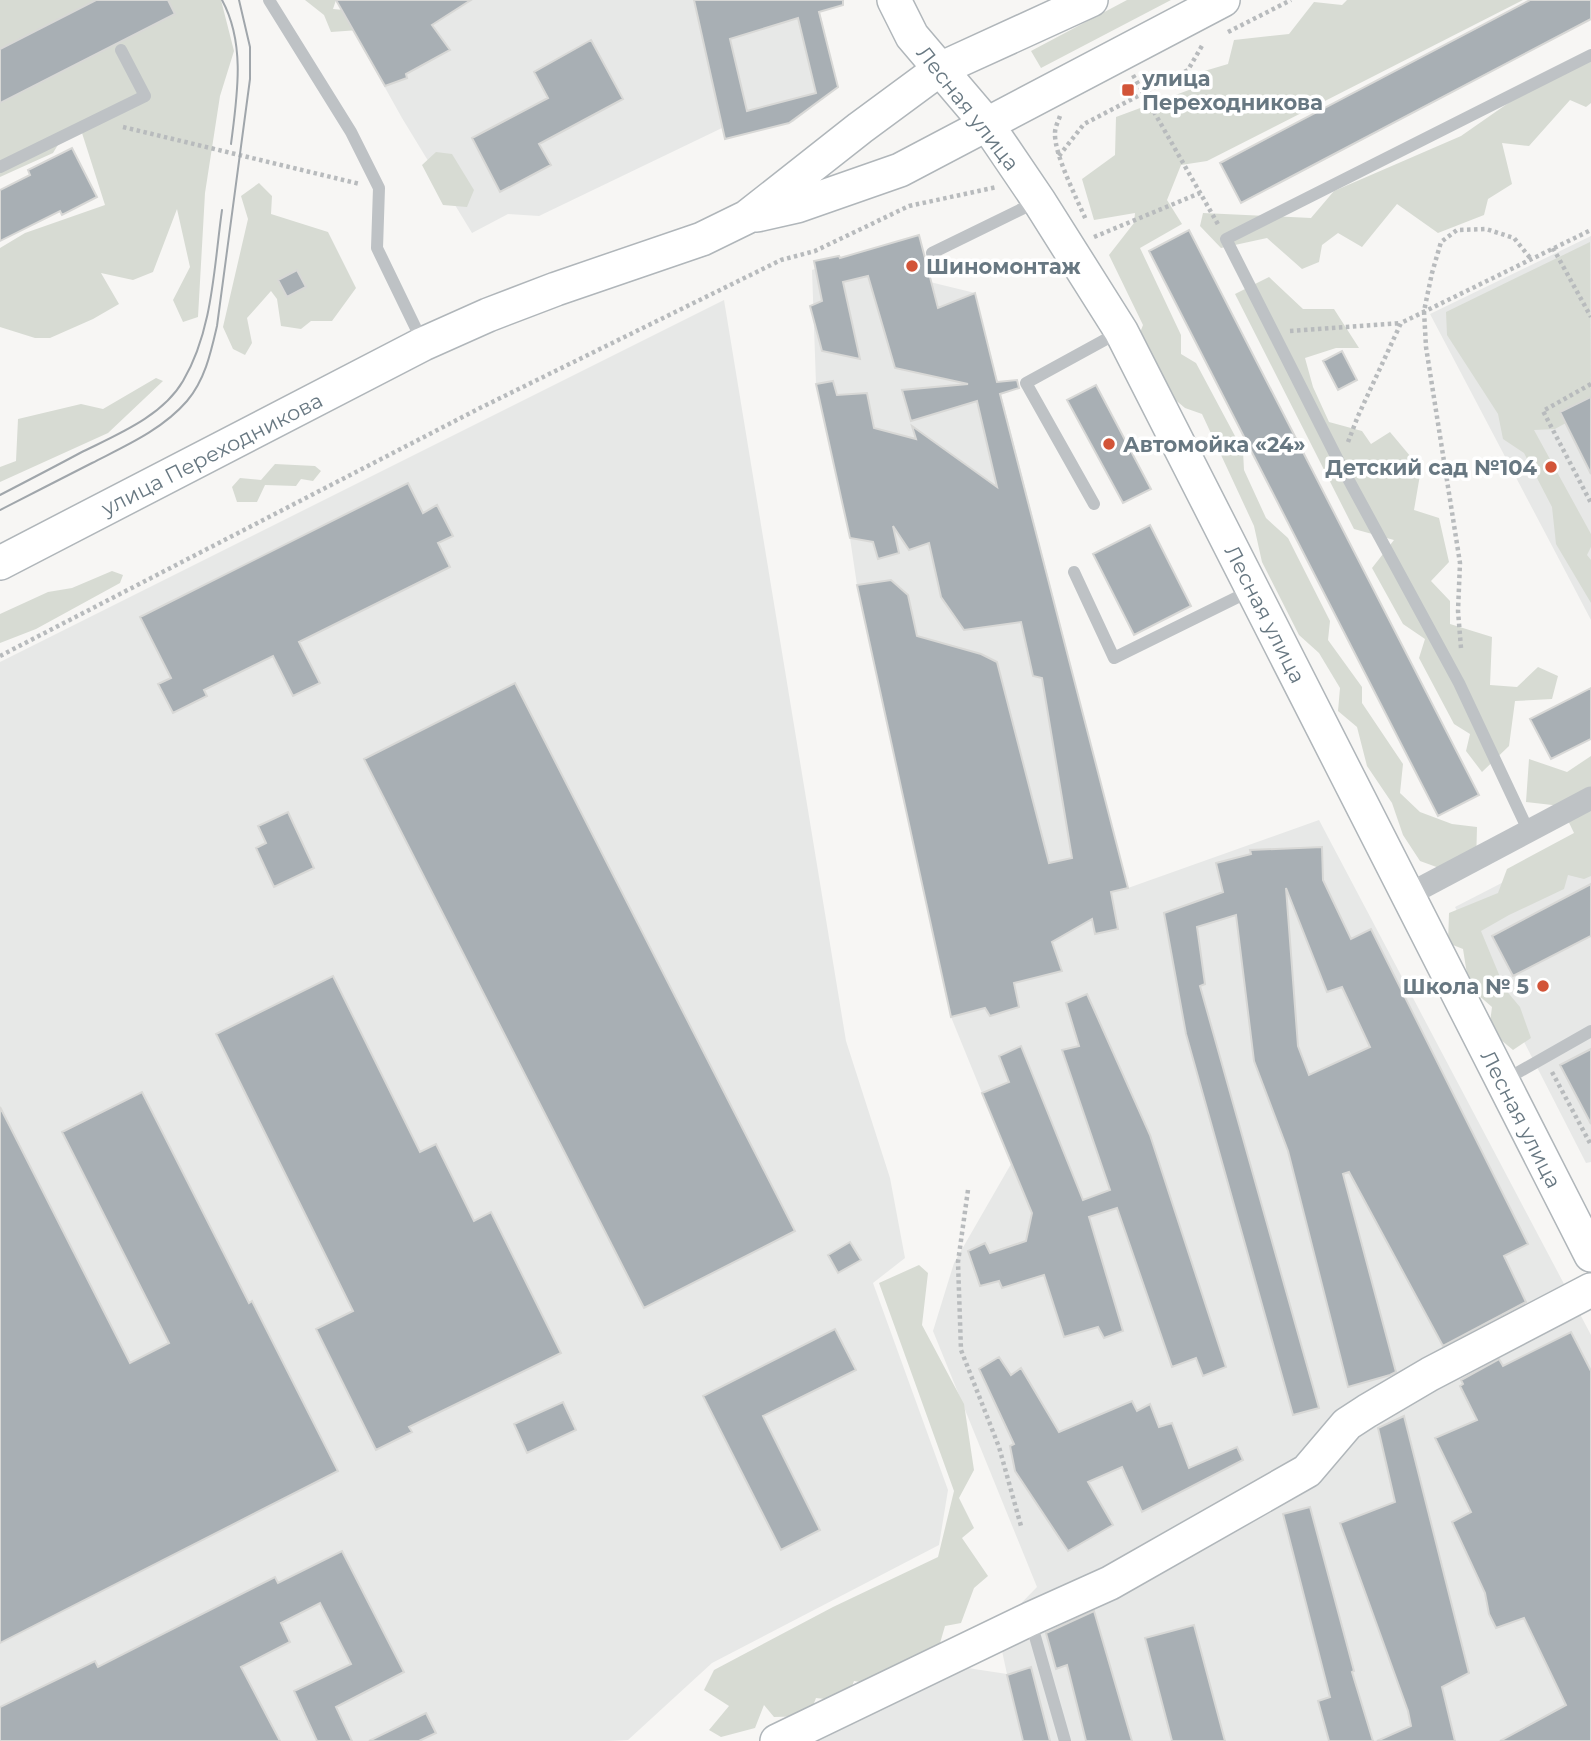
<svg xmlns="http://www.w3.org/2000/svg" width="1591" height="1741" font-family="Montserrat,sans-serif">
<rect width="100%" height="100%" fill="#f7f6f4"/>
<!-- built -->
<path fill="#e7e8e7" d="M336 0H817L838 87 793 122 725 139 722 128 539 216 508 214 472 233 402 118Z
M1591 236V620L1430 314Z
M864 251 930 282 975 293 1128 888 1319 820 1591 1335V1741H817L961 1667 1007 1674 997 1628 1037 1587 933 1331 954 1263 1011 1164 951 1017 857 585 850 538 816 384 812 270Z
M724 300 846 1041 890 1178 905 1258 873 1283 948 1490 939 1545 712 1663 628 1740 609 1741H0V662Z
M1591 837V1162L1586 1163 1455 907Z"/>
<!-- green -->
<path fill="#d7dbd3" d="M0 0H221L234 51 220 96 205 193 198 317 183 322 173 300 190 267 177 209 153 272 133 280 101 273 119 304 93 319 50 338H35L0 327V248L25 233 105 205 82 133 67 130 53 153 0 177Z
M305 0H336L333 9 355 11 359 30 331 32 324 15Z
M1127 0H1171L1041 68 1031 51Z
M1347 0H1523L1207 161 1181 165 1167 200 1182 224 1140 248 1181 335V354L1196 363 1243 451 1244 470 1266 518 1288 538 1330 621 1328 640 1362 687V703L1403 764 1400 793 1420 812 1452 824 1477 827 1476 864 1442 869 1420 861 1403 835 1392 803 1367 766 1357 727 1338 711 1340 688 1319 653 1299 635 1262 562 1254 526 1202 414 1185 408 1147 376 1135 346 1143 325 1109 255 1134 223 1135 213 1094 220 1082 179 1115 155 1116 117 1197 87 1201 72 1228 64 1234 40 1289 34 1314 2 1342 5Z
M1591 60V103L1586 107 1570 100 1529 146 1502 143 1512 184 1488 199 1484 215 1438 233 1397 204 1362 247 1338 233 1322 245 1319 262 1302 269 1267 238 1221 248 1200 226 1203 213 1311 218 1334 191 1461 136 1517 97Z
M436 152 452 154 474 190 467 207 443 205 422 165Z
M259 183 272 196 271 214 328 232 356 288 332 321H311L301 329 281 326 277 299 271 291 247 318 252 343 245 355 233 349 223 327 248 219 241 196Z
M1590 242 1591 409 1555 429 1534 430 1591 534V547L1587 555 1591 560V603L1556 544 1552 507 1524 453 1503 439 1498 414 1447 335 1446 312Z
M1269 277 1303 309H1334L1359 348H1336L1305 358 1313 387 1329 422 1362 431 1371 444 1390 432 1421 469 1414 510 1439 518 1449 562 1431 581 1450 601V624L1492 637 1490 685 1517 687 1538 667 1558 676 1552 699 1515 701 1509 746 1482 772 1466 751 1470 734 1454 724 1419 658 1425 639 1403 624 1372 568 1394 540 1354 529 1235 294Z
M156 378 163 381 108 433 0 482V467L16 461 18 419 81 404 103 409Z
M275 464 315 466 321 471 313 481 301 479 296 486 265 485 257 502H237L232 487 240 478 261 480Z
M112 571 123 575 120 583 36 629 0 643V614L48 592 72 588Z
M1591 756V876L1584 879 1568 875 1564 889 1509 915 1481 931 1505 989 1520 1007 1531 1038 1513 1050 1489 1030 1492 1007 1469 987 1463 949 1448 943 1449 913 1498 893 1507 869 1574 833 1561 806 1526 802 1529 759 1567 772Z
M919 1265 928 1273 922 1325 964 1404 974 1470 959 1498 974 1528 962 1538 988 1576 974 1588 961 1623 945 1626 938 1650 866 1683 854 1681 849 1694 833 1700 816 1698 809 1716 774 1717 764 1705 755 1728 721 1737 709 1730 729 1706 704 1690 714 1670 833 1607 938 1557 954 1491 879 1283Z"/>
<!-- building -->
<path fill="#a8afb4" stroke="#d8d8d6" stroke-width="2" fill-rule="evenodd" d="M96 0H168L175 14 0 103V49Z
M336 0H471L432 25 450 50 406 74 407 78 385 86Z
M694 0H843V5L819 12 838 87 789 123 725 139ZM798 18 816 93 747 111 730 39Z
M1530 0H1591V19L1241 203 1220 163Z
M591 40 623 99 539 144 551 165 500 192 472 138 548 98 534 72Z
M72 148 97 197 62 215 60 211 0 241V190L30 175 28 170Z
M1189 230 1479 795 1438 816 1149 251Z
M919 235 938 308 975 293 997 382 1017 380 1019 388 1000 394 1128 888 1111 892 1118 929 1095 934 1092 919 1052 942 1062 971 1014 983 1019 1007 990 1016 985 1008 951 1017 857 585 891 580 908 595 917 636 981 654 997 662 1049 863 1072 858 1042 678 1033 676 1021 622 964 630 941 597 929 543 909 550 893 526 899 553 878 559 873 542 850 538 816 384 833 381 837 395 867 393 874 428 916 439 912 426 997 487 977 401 911 421 902 390 968 384 895 368 868 276 843 282 860 359 822 351 810 306 822 301 814 261 839 256 840 258Z
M297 270 306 287 287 297 278 280Z
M1342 351 1357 380 1338 390 1323 361Z
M1096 385 1151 489 1123 503 1067 400Z
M1591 397V474L1560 412Z
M408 483 423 513 437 505 453 536 438 543 450 567 299 642 320 683 293 696 273 656 204 690 207 696 173 713 158 684 171 678 140 617Z
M1150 525 1191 606 1134 635 1093 554Z
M515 683 795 1231 644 1308 364 759Z
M1591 688V739L1551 759 1530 719Z
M288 812 314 868 274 887 256 848 266 843 258 826Z
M1322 847 1323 880 1351 939 1371 929 1528 1244 1504 1256 1526 1302 1443 1346 1349 1172 1343 1174 1396 1372 1390 1375 1348 1387 1288 1151 1254 1061 1236 915 1197 927 1205 984 1200 986 1319 1408 1293 1415 1186 1034 1164 913 1223 892 1216 863 1251 854 1250 850ZM1286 888 1327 992 1342 987 1370 1047 1309 1075 1298 1046Z
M1591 884V936L1513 976 1492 936Z
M333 976 420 1152 436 1144 474 1221 491 1212 561 1353 409 1427 412 1432 376 1450 316 1329 353 1311 216 1034Z
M1087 994 1150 1135 1226 1367 1203 1376 1196 1358 1172 1367 1117 1208 1089 1217 1123 1331 1104 1338 1098 1327 1064 1337 1044 1275 1002 1288 999 1281 980 1286 968 1251 985 1243 990 1253 1026 1241 1032 1213 982 1093 1009 1082 999 1056 1021 1046 1083 1200 1110 1190 1062 1050 1079 1046 1066 1003Z
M1591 1049V1124L1560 1065Z
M142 1092 249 1303 252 1301 338 1471 0 1643V1107L130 1363 169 1343 62 1132Z
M850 1242 861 1260 838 1273 828 1255Z
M835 1329 856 1370 763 1416 820 1530 781 1550 703 1396Z
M1571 1332 1591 1371V1741H1500L1566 1705 1524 1618 1496 1628 1489 1614 1485 1593 1452 1522 1471 1512 1435 1438 1477 1420 1460 1386 1463 1384 1461 1380 1499 1359 1503 1366Z
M999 1357 1011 1375 1021 1368 1059 1432 1132 1401 1137 1411 1150 1404 1159 1427 1172 1423 1189 1468 1237 1447 1243 1460 1142 1512 1122 1467 1088 1482 1113 1525 1068 1551 1015 1471 1010 1446 1014 1444 979 1369Z
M563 1402 576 1430 527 1453 514 1424Z
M1404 1416 1469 1673 1442 1687 1455 1741H1377L1411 1726 1408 1711 1340 1523 1395 1502 1378 1428Z
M1310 1507 1354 1671 1352 1672 1373 1741H1329L1318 1701 1330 1697 1283 1514Z
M342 1551 404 1672 336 1707 352 1741H317L294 1691 351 1664 320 1603 281 1623 290 1642 241 1667 280 1741H0V1707L95 1661 98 1667 275 1577 278 1583Z
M1094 1611 1132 1741H1086L1067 1665 1056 1669 1046 1633Z
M1194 1625 1225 1741H1172L1145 1638Z
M1031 1667 1050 1741H1023L1007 1675Z
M426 1713 436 1733 419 1741H369Z"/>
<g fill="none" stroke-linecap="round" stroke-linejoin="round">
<!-- secondary casing -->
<g stroke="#b0b6ba" stroke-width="36">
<path id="secondary" d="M894 0 912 36 986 123 1039 201 1121 331 1591 1255
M757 215 797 206 900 170 1223 0
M0 563 423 344 488 315 556 289 702 239 747 217 860 128 940 69 1091 0
M777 1741 1030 1619 1110 1583 1307 1471 1347 1424 1367 1411 1430 1374 1591 1290"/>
</g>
<!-- path -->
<path stroke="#b8bbbd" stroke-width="4.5" stroke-dasharray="3.5 3.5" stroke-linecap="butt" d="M1228 32 1291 0
M1133 75 1219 226
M1060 116C1058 122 1055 127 1055 133 1054 154 1077 199 1086 220
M123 127 360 184
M1059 156 1084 124 1188 70 1203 44
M1094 237 1200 193
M1553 248 1591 317
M1290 331 1401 323
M1591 384 1543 411 1591 503
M1348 442 1358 416 1401 323 1591 230
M1461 648 1458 611 1460 563 1426 347 1424 311 1432 273 1441 242 1457 230 1486 229 1514 238 1531 259
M0 656 478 409 781 260 815 251 909 206 997 187
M1552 1072 1591 1145
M968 1190 958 1262 961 1350 999 1447 1021 1526"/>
<!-- service -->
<path stroke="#bec2c5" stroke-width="12" d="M269 0 351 132 379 188 377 248 423 343
M0 167 145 96 121 50
M932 253 1038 201
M1094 504 1026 383 1121 331
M1074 572 1114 658 1252 590
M1528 830 1459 683 1340 464 1226 239 1591 55
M1503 1081 1591 1031
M1030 1619 1065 1741"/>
<!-- minor -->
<path stroke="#bec2c5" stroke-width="23" d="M1408 895 1591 798"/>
<!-- secondary -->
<use href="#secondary" stroke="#fff" stroke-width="33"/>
<!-- tram -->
<path stroke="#a0a6ab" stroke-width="2" d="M222 0C246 44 237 97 231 144
M0 495C27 481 54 467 80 453 116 435 162 417 183 381 213 330 214 266 222 210
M0 510C31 494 61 479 92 463 125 446 162 430 187 401 205 380 211 352 217 326L250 79V47L239 0"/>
</g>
<!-- markers -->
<g fill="#d25438" stroke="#fff" stroke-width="2.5">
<rect x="1121" y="83" width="14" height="14" rx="3.5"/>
<circle cx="912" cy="266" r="7"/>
<circle cx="1109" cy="444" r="7"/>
<circle cx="1551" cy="467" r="7"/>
<circle cx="1543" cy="986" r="7"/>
</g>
<g text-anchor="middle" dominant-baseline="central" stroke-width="7" stroke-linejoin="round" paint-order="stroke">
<!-- poi labels -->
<g font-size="21" font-weight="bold" fill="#687882" stroke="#fff" text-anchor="start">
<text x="1142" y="78">улица<tspan x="1142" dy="24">Переходникова</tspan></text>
<text x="926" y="266">Шиномонтаж</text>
<text x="1123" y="444">Автомойка «24»</text>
<text x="1537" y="467" text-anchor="end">Детский сад №104</text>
<text x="1529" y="986" text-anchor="end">Школа № 5</text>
</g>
<!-- street labels -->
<g font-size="21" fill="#687882" stroke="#fff">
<text transform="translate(968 108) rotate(52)">Лесная улица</text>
<text transform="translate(212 454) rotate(-27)">улица Переходникова</text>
<text transform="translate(1265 614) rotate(63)">Лесная улица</text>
<text transform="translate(1521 1119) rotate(63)">Лесная улица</text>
</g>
</g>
</svg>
